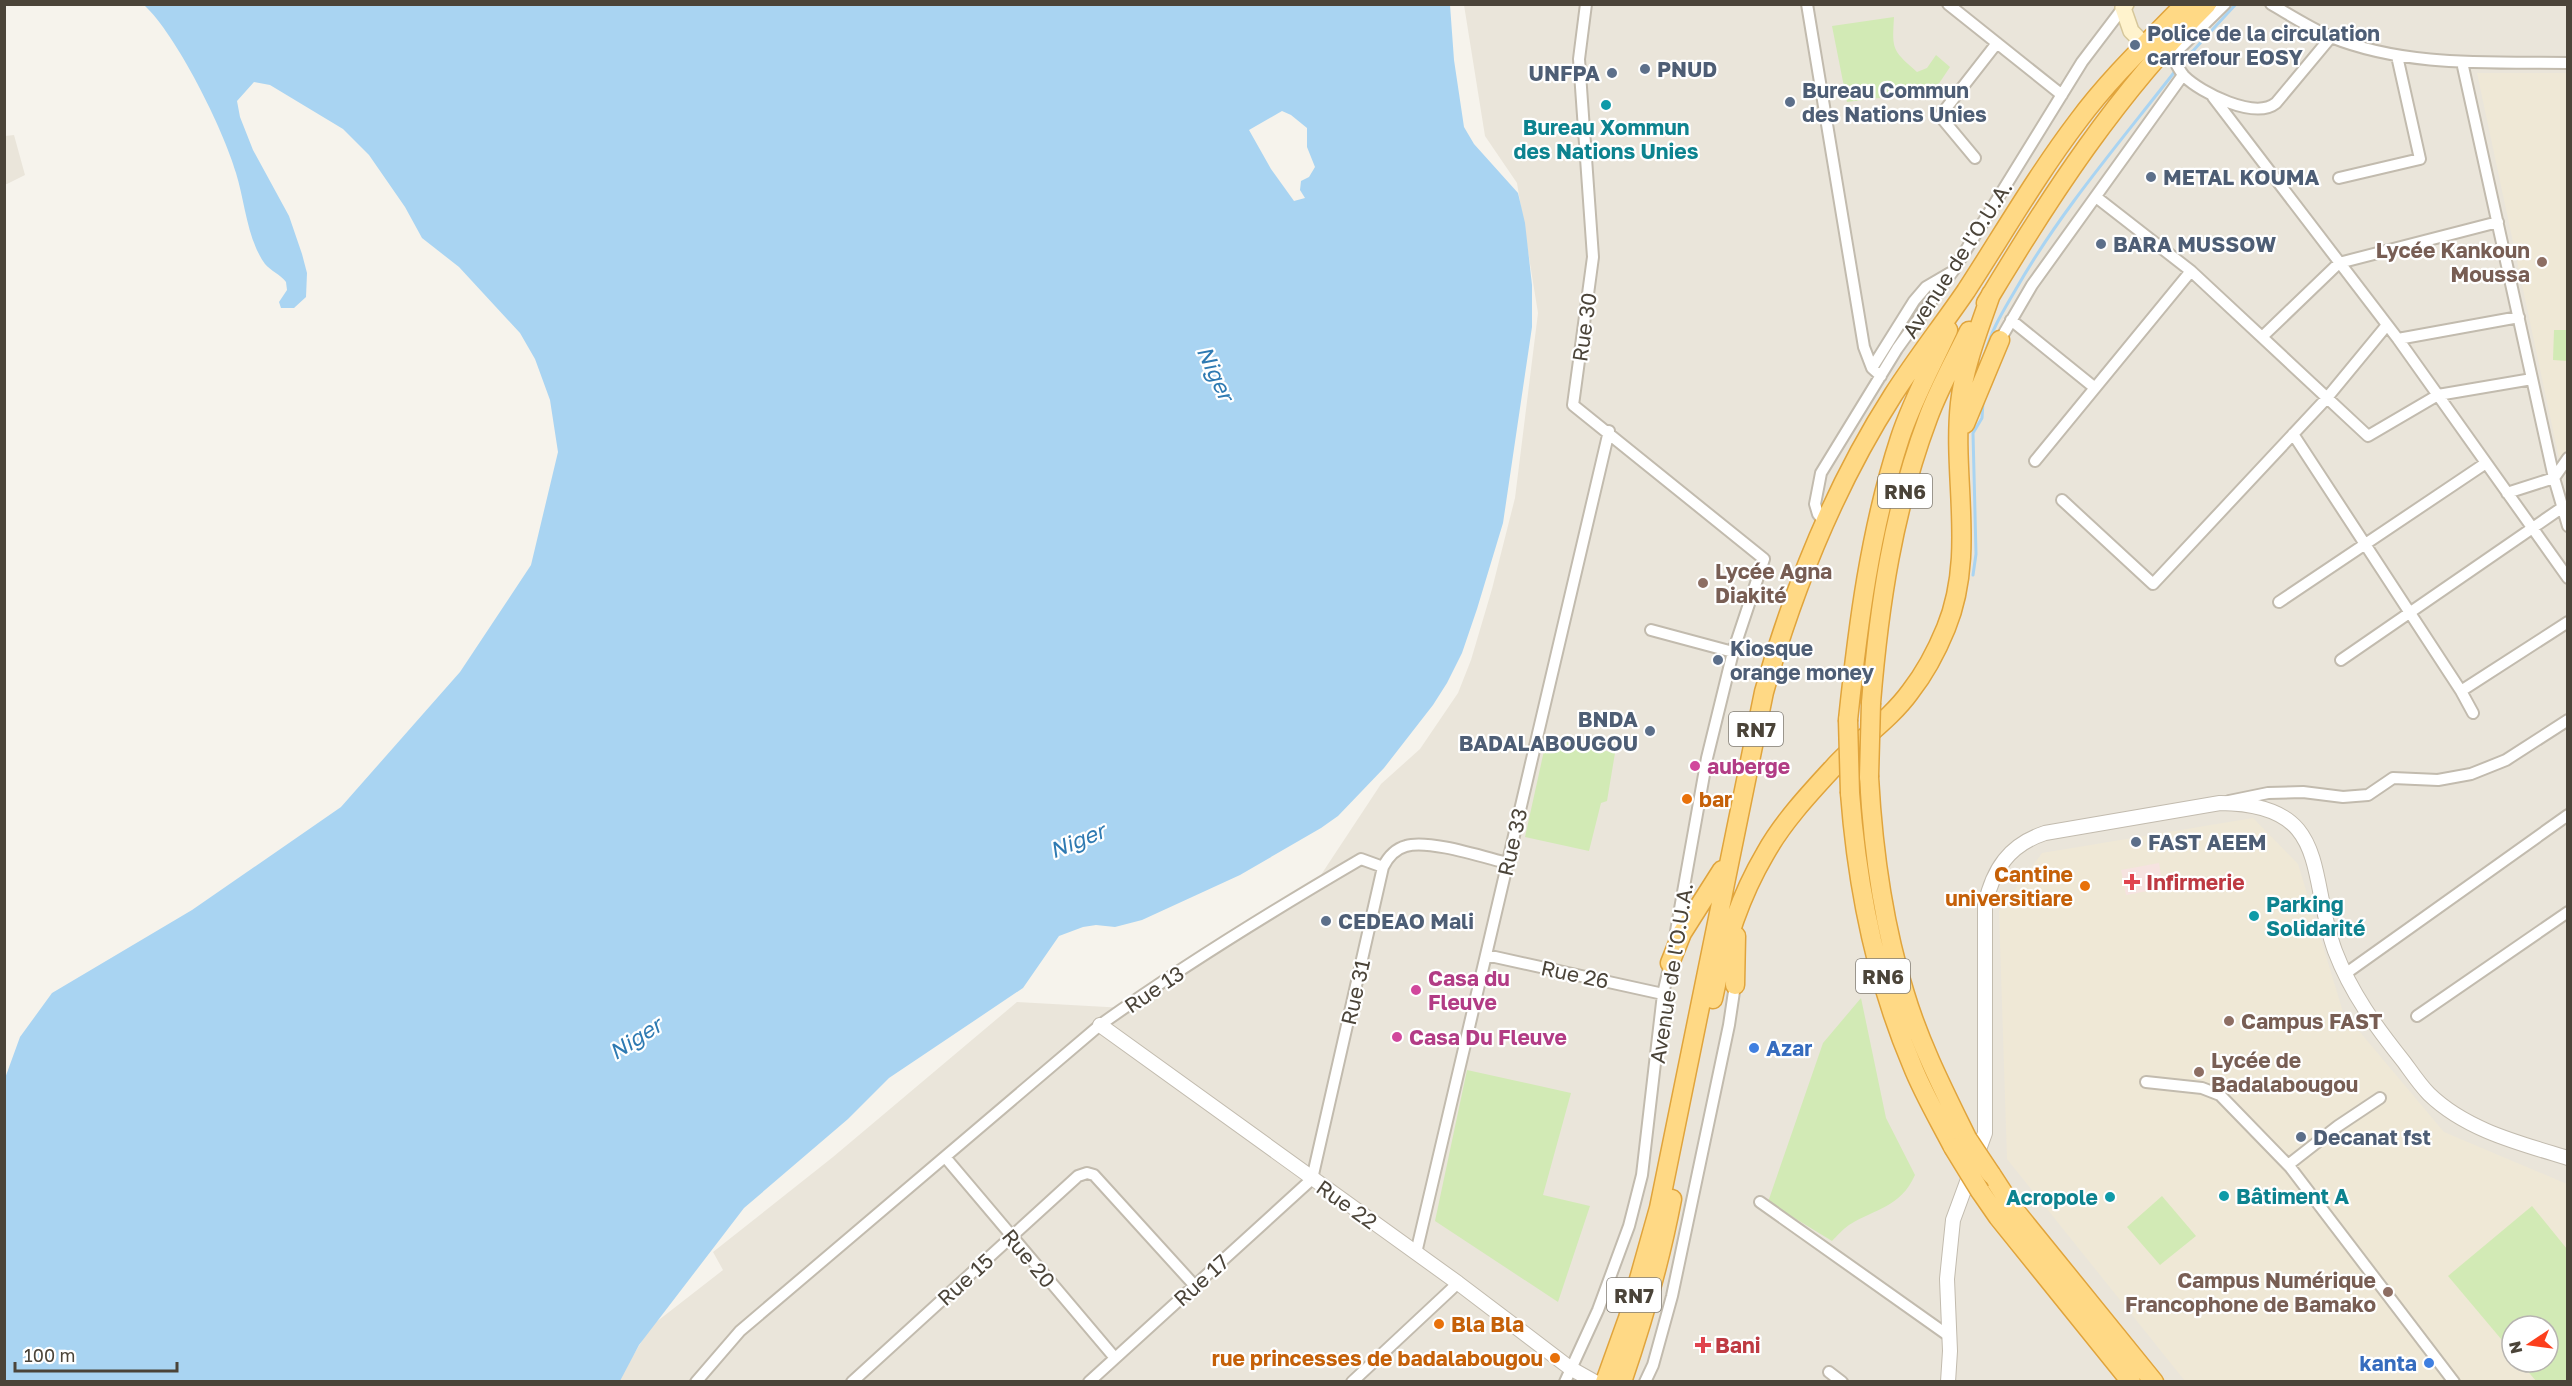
<svg xmlns="http://www.w3.org/2000/svg" width="2572" height="1386" font-family="'Golos Text',sans-serif">
<rect width="100%" height="100%" fill="#f6f3ec"/>
<!-- residential -->
<path fill="#eae5da" fill-rule="evenodd" d="M1464 5H2567V1381L617 1382 651 1326 723 1270 713 1252 833 1157 1017 1002 1125 1008 1307 896 1381 784 1420 749 1458 693 1471 660 1492 589 1515 498 1538 313 1517 183 1485 136ZM2512 1326H2548V1362H2512Z
M14 135 25 175 7 184H5V136Z"/>
<!-- education -->
<path fill="#efe8d6" fill-rule="evenodd" d="M2477 73H2567L2568 450 2560 463Z
M2253 818 2298 864 2343 1012 2444 1132 2567 1184V1381H2185L2007 1159 1999 911 2042 853ZM2512 1326H2548V1362H2512Z"/>
<!-- medical -->
<path fill="#f6e3e0" d="M2159 863 2163 888 2126 895 2121 870Z"/>
<!-- green -->
<path fill="#d2eab5" d="M1894 17C1892 50 1892 50 1917 72L1927 68 1936 55 1950 67 1934 91 1847 102 1832 26Z
M2554 330H2567V361L2553 360Z
M1547 737 1615 753 1607 801 1601 803 1589 851 1525 837Z
M1861 998 1886 1118 1915 1175C1900 1208 1876 1208 1849 1225 1843 1229 1837 1236 1832 1241L1768 1202 1823 1043Z
M1467 1070 1571 1093 1543 1195 1590 1206 1558 1302 1435 1221Z
M2162 1196 2196 1236 2160 1265 2127 1227Z
M2532 1206 2567 1249V1381H2536L2520 1362H2548V1326H2512V1352L2448 1276Z"/>
<!-- water -->
<path fill="#a9d4f2" fill-rule="evenodd" d="M144 5H1450L1454 60 1464 127 1474 144 1518 193 1525 223 1532 285V327L1503 523 1477 609 1462 653 1447 683 1433 705 1384 768 1338 816 1321 828 1240 875 1142 920 1115 927 1096 925 1083 927 1059 936 1023 988 889 1078 848 1119 744 1208 639 1345 620 1381H5L4 1081 20 1037 52 993 192 910 341 807 460 672 531 565 558 452 550 400 535 359 520 333 459 267 422 238 405 207 369 155 343 129 270 85 254 82 237 101 240 117 253 150 289 216 302 254 307 273 306 297 294 308H281L279 302 287 290 286 282C281 275 271 271 265 264 247 239 245 202 236 173 224 130 176 34 144 5ZM1282 111 1291 115 1307 128V147L1315 167 1309 177 1301 181 1300 190 1305 198 1294 201 1271 169 1249 130Z"/>
<g fill="none" stroke-linecap="round" stroke-linejoin="round">
<!-- stream -->
<path stroke="#a9d4f2" stroke-width="3" d="M2180 65 2236 4
M1985 354C1991 330 2004 310 2016 289 2061 210 2121 141 2176 70
M1973 575 1976 554 1973 433 1982 418 1983 402"/>
<!-- minor casing -->
<g stroke="#c2bbae" stroke-width="14">
<path id="minor" d="M1586 4 1579 59 1593 257 1573 405 1764 559 1733 652 1707 758 1675 937
M1807 4 1864 347 1872 368 1881 376
M1948 4 2062 95
M2271 4C2290 15 2310 28 2331 37 2405 67 2489 62 2568 63
M2176 41 2172 56C2175 62 2179 70 2184 76 2201 93 2255 120 2276 103L2331 37
M2174 54 2225 4
M2462 62 2554 478 2568 526
M2213 97 2398 339 2568 578
M1975 158 1940 116 1997 43
M2339 178 2420 159 2397 56
M2096 197 2191 271 2368 436 2438 395 2532 379
M2011 320 2095 388
M2262 337 2339 263 2498 222
M2398 339 2519 317
M2000 340 2032 285 2183 75
M1872 368 1914 301 1926 287 1950 273
M2293 434 2461 691 2473 713
M2035 461 2191 271
M2507 493 2554 478 2568 458
M2062 500 2153 584 2326 399 2387 325
M1824 522 1818 514 1815 504 1821 473 1897 349 1953 271 2082 62 2123 8
M2279 602 2486 463
M1651 630 1733 652
M2341 660 2563 507
M2461 691 2568 622
M2229 801 2268 793 2303 792 2343 797 2368 795 2393 778 2438 780 2471 774 2506 760 2568 720
M1486 955 1663 994
M2345 974 2568 815
M2417 1016 2568 912
M2146 1082 2202 1088 2220 1095 2290 1167 2454 1382
M945 1157 1115 1358
M2288 1165 2338 1126 2380 1098
M1760 1202 1949 1336
M1416 1253 1609 431
M1829 1372 1842 1382
M696 1382 740 1331 1100 1025C1184 965 1272 911 1361 859L1383 867
M852 1382 1078 1176 1087 1173 1094 1175 1195 1286
M1089 1382 1312 1179 1383 867C1388 857 1395 849 1406 846 1428 839 1483 857 1507 863
M1352 1382 1458 1283
M1565 1382 1598 1310 1629 1226 1642 1175 1663 994 1671 959
M1645 1382 1653 1365 1672 1296 1729 1025 1735 985"/>
</g>
<!-- tertiary casing -->
<g stroke="#c2bbae" stroke-width="16">
<path id="tertiary" d="M1100 1025 1458 1283 1570 1368 1595 1382
M1948 1382 1950 1351 1947 1279 1953 1220 1985 1133V905C1993 869 2009 845 2045 833L2220 803C2332 804 2307 874 2335 951 2351 993 2376 1027 2404 1062 2412 1073 2420 1085 2429 1094 2466 1130 2519 1143 2568 1158"/>
</g>
<!-- secondary casing -->
<g stroke="#d6c79b" stroke-width="18">
<path id="secondary" d="M2126 4 2123 8 2131 31 2153 53"/>
</g>
<!-- trunk casing -->
<g stroke="#e0a43c" stroke-width="21">
<path id="trunk" d="M1986 303C2050 196 2118 92 2207 4
M1965 424 2000 340
M1871 703C1879 605 1893 511 1928 418 1939 388 1955 360 1969 331
M1848 720C1858 625 1870 530 1900 438 1912 401 1932 365 1948 330
M1869 777C1873 850 1883 924 1905 994 1920 1044 1944 1091 1967 1138
M1850 793C1857 885 1876 980 1912 1065 1923 1093 1939 1120 1953 1147
M1670 963 1682 933 1722 870
M1735 985 1736 936
M1713 999C1723 949 1739 898 1765 854 1782 823 1809 794 1833 768 1857 741 1889 721 1910 692 1925 673 1937 650 1946 628 1976 555 1952 478 1960 403 1964 366 1979 329 1991 294
M1991 1174 2013 1208 2154 1382
M1980 1191 1998 1217 2131 1382
M1605 1382 1628 1318 1659 1208 1764 692C1794 587 1834 487 1893 395 1916 359 1942 326 1966 291 2003 234 2037 175 2078 121 2109 79 2148 42 2185 4
M1622 1382C1643 1321 1660 1262 1672 1199"/>
</g>
<!-- minor -->
<use href="#minor" stroke="#fff" stroke-width="10"/>
<!-- tertiary -->
<use href="#tertiary" stroke="#fff" stroke-width="14"/>
<!-- secondary -->
<use href="#secondary" stroke="#fff3cd" stroke-width="15"/>
<!-- trunk -->
<use href="#trunk" stroke="#ffd985" stroke-width="18"/>
<!-- trunk-bridge casing -->
<g stroke="#e0a43c" stroke-width="21" stroke-linecap="butt">
<path id="trunk-bridge" d="M1848 720 1850 793
M1869 777 1871 703
M1967 1138 1991 1174
M1953 1147 1980 1191"/>
</g>
<!-- trunk-bridge -->
<use href="#trunk-bridge" stroke="#ffd985" stroke-width="18"/>
</g>
<!-- markers -->
<g fill="#5c6f8a" stroke="#fff" stroke-width="2">
<circle cx="2135" cy="45" r="6"/>
<circle cx="1645" cy="69" r="6"/>
<circle cx="1612" cy="73" r="6"/>
<circle cx="1790" cy="102" r="6"/>
<circle cx="2151" cy="177" r="6"/>
<circle cx="2101" cy="244" r="6"/>
<circle cx="1718" cy="660" r="6"/>
<circle cx="1650" cy="731" r="6"/>
<circle cx="2136" cy="842" r="6"/>
<circle cx="1326" cy="921" r="6"/>
<circle cx="2301" cy="1137" r="6"/>
</g>
<g fill="#0f9aa8" stroke="#fff" stroke-width="2">
<circle cx="1606" cy="105" r="6"/>
<circle cx="2254" cy="916" r="6"/>
<circle cx="2224" cy="1196" r="6"/>
<circle cx="2110" cy="1197" r="6"/>
</g>
<g fill="#8d6e63" stroke="#fff" stroke-width="2">
<circle cx="2542" cy="262" r="6"/>
<circle cx="1703" cy="583" r="6"/>
<circle cx="2229" cy="1021" r="6"/>
<circle cx="2199" cy="1072" r="6"/>
<circle cx="2388" cy="1292" r="6"/>
</g>
<g fill="#d1479c" stroke="#fff" stroke-width="2">
<circle cx="1695" cy="766" r="6"/>
<circle cx="1416" cy="990" r="6"/>
<circle cx="1397" cy="1037" r="6"/>
</g>
<g fill="#e8710a" stroke="#fff" stroke-width="2">
<circle cx="1687" cy="799" r="6"/>
<circle cx="2085" cy="886" r="6"/>
<circle cx="1439" cy="1324" r="6"/>
<circle cx="1555" cy="1358" r="6"/>
</g>
<g fill="#e0444e" stroke="#fff" stroke-width="2">
<path d="M2129 873h6v6h6v6h-6v6h-6v-6h-6v-6h6z"/>
<path d="M1700 1336h6v6h6v6h-6v6h-6v-6h-6v-6h6z"/>
</g>
<g fill="#3f7fe0" stroke="#fff" stroke-width="2">
<circle cx="1754" cy="1048" r="6"/>
<circle cx="2429" cy="1363" r="6"/>
</g>
<g text-anchor="middle" dominant-baseline="central" stroke-width="4.5" stroke-linejoin="round" paint-order="stroke">
<!-- shield labels -->
<g fill="#fff" stroke="#817c74" stroke-width="1.5">
<rect x="1878" y="474" width="54" height="34" rx="4.5"/>
<rect x="1729" y="712" width="54" height="34" rx="4.5"/>
<rect x="1856" y="959" width="54" height="34" rx="4.5"/>
<rect x="1607" y="1278" width="54" height="34" rx="4.5"/>
</g>
<g font-size="20" font-weight="bold" fill="#4b4439">
<text x="1905" y="491">RN6</text>
<text x="1756" y="729">RN7</text>
<text x="1883" y="976">RN6</text>
<text x="1634" y="1295">RN7</text>
</g>
<!-- service labels -->
<g font-size="21" font-weight="bold" fill="#4e5e75" stroke="#fff" text-anchor="start">
<text x="2147" y="33">Police de la circulation<tspan x="2147" dy="24">carrefour EOSY</tspan></text>
<text x="1657" y="69">PNUD</text>
<text x="1600" y="73" text-anchor="end">UNFPA</text>
<text x="1802" y="90">Bureau Commun<tspan x="1802" dy="24">des Nations Unies</tspan></text>
<text x="2163" y="177">METAL KOUMA</text>
<text x="2113" y="244">BARA MUSSOW</text>
<text x="1730" y="648">Kiosque<tspan x="1730" dy="24">orange money</tspan></text>
<text x="1638" y="719" text-anchor="end">BNDA<tspan x="1638" dy="24">BADALABOUGOU</tspan></text>
<text x="2148" y="842">FAST AEEM</text>
<text x="1338" y="921">CEDEAO Mali</text>
<text x="2313" y="1137">Decanat fst</text>
</g>
<!-- culture labels -->
<g font-size="21" font-weight="bold" fill="#0d838f" stroke="#fff" text-anchor="start">
<text x="1606" y="127" text-anchor="middle">Bureau Xommun<tspan x="1606" dy="24">des Nations Unies</tspan></text>
<text x="2266" y="904">Parking<tspan x="2266" dy="24">Solidarité</tspan></text>
<text x="2236" y="1196">Bâtiment A</text>
<text x="2098" y="1197" text-anchor="end">Acropole</text>
</g>
<!-- education labels -->
<g font-size="21" font-weight="bold" fill="#785e54" stroke="#fff" text-anchor="start">
<text x="2530" y="250" text-anchor="end">Lycée Kankoun<tspan x="2530" dy="24">Moussa</tspan></text>
<text x="1715" y="571">Lycée Agna<tspan x="1715" dy="24">Diakité</tspan></text>
<text x="2241" y="1021">Campus FAST</text>
<text x="2211" y="1060">Lycée de<tspan x="2211" dy="24">Badalabougou</tspan></text>
<text x="2376" y="1280" text-anchor="end">Campus Numérique<tspan x="2376" dy="24">Francophone de Bamako</tspan></text>
</g>
<!-- street labels -->
<g font-size="21" fill="#4b4439" stroke="#fff">
<text transform="translate(1957 259) rotate(-57)">Avenue de l'O.U.A.</text>
<text transform="translate(1584 327) rotate(-82)">Rue 30</text>
<text transform="translate(1512 842) rotate(-77)">Rue 33</text>
<text transform="translate(1671 973) rotate(-81)">Avenue de l'O.U.A.</text>
<text transform="translate(1575 974) rotate(12)">Rue 26</text>
<text transform="translate(1154 989) rotate(-34)">Rue 13</text>
<text transform="translate(1355 992) rotate(-77)">Rue 31</text>
<text transform="translate(1347 1204) rotate(35)">Rue 22</text>
<text transform="translate(1029 1258) rotate(50)">Rue 20</text>
<text transform="translate(965 1279) rotate(-42)">Rue 15</text>
<text transform="translate(1201 1280) rotate(-42)">Rue 17</text>
</g>
<!-- hotel labels -->
<g font-size="21" font-weight="bold" fill="#b23c85" stroke="#fff" text-anchor="start">
<text x="1707" y="766">auberge</text>
<text x="1428" y="978">Casa du<tspan x="1428" dy="24">Fleuve</tspan></text>
<text x="1409" y="1037">Casa Du Fleuve</text>
</g>
<!-- food labels -->
<g font-size="21" font-weight="bold" fill="#c56008" stroke="#fff" text-anchor="start">
<text x="1699" y="799">bar</text>
<text x="2073" y="874" text-anchor="end">Cantine<tspan x="2073" dy="24">universitiare</tspan></text>
<text x="1451" y="1324">Bla Bla</text>
<text x="1543" y="1358" text-anchor="end">rue princesses de badalabougou</text>
</g>
<!-- health labels -->
<g font-size="21" font-weight="bold" fill="#be3a42" stroke="#fff" text-anchor="start">
<text x="2146" y="882">Infirmerie</text>
<text x="1715" y="1345">Bani</text>
</g>
<!-- shop labels -->
<g font-size="21" font-weight="bold" fill="#366cbe" stroke="#fff" text-anchor="start">
<text x="1766" y="1048">Azar</text>
<text x="2417" y="1363" text-anchor="end">kanta</text>
</g>
<!-- water labels -->
<g font-size="22" font-style="italic" fill="#2e7ab2" stroke="#fff">
<text transform="translate(1216 373) rotate(65)">Niger</text>
<text transform="translate(1077 840) rotate(-22)">Niger</text>
<text transform="translate(635 1038) rotate(-33)">Niger</text>
</g>
</g>
<!-- border -->
<rect width="2572" height="1386" fill="none" stroke="#4b4439" stroke-width="12"/>
<!-- north arrow -->
<g transform="translate(2530 1344) rotate(257)"><circle r="28" fill="#ffffff" stroke="#b7b4b0" stroke-width="1.5"/>
<path d="M0-4.5L10 22L0 15L-10 22Z" fill="#fc3f1d"/>
<text y="-9" font-size="16" font-weight="bold" text-anchor="middle" fill="#4b4439">N</text>
</g>
<!-- scale -->
<path d="M15 1362v9h162v-9" fill="none" stroke="#4b4439" stroke-width="3"/>
<text x="24" y="1362" font-size="18" fill="#4b4439" stroke="#ffffff" stroke-width="4.5" paint-order="stroke">100 m</text>
</svg>
